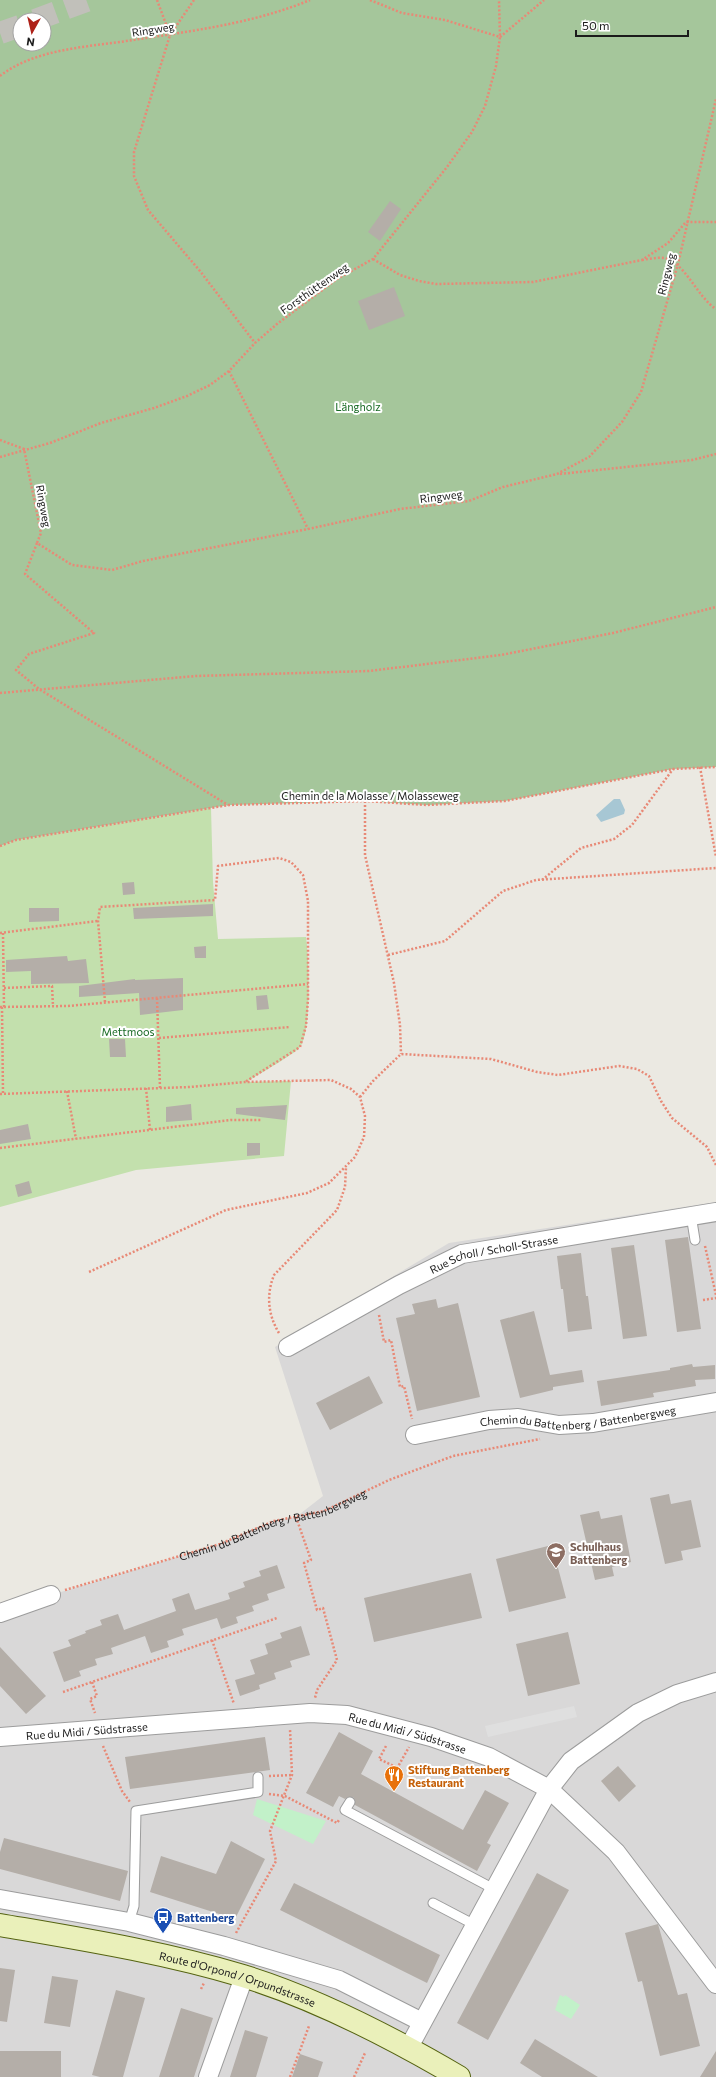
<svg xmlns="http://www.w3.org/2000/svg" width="716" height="2077" font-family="Commissioner,sans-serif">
<rect width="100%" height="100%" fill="#ebe9e2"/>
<!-- residential -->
<path fill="#d9d8d8" d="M716 1202V2077H0V1613L51 1595 220 1544 274 1521 296 1517 323 1496 275 1347 449 1243Z"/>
<!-- grass -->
<path fill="#c3e0ad" d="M211 808 213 882 218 939 306 937C309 957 312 1031 300 1047 295 1054 256 1076 246 1082L291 1081 284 1156 136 1170 0 1207V846L16 840Z"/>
<!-- forest -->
<path fill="#a5c69b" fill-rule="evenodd" d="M0 0H716V767L673 769 505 801 427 805 365 801 229 805 16 840 0 846ZM20 20H44V44H20Z"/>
<!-- park -->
<path fill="#c2f1c9" d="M257 1799 326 1821 313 1844 253 1815Z
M560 1995 564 1997 565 1995 580 2005 571 2019 555 2010Z"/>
<!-- parking -->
<path fill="#dfdfdf" d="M574 1706 577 1717 488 1737 485 1726Z"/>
<!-- water -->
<path fill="#a7c7d4" d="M614 799H620L625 810 624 814 601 822 596 815Z"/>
<!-- building -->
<path fill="#b4aea8" d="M390 201 401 209 380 241 368 232Z
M394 287 405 316 369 330 358 301Z
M134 882 135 894 123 895 122 883Z
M213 904V916L134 919 133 908Z
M29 908H59V921L29 922Z
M206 946V958H195L194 947Z
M67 956 68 961 86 959 89 983 31 984V971L6 972V960Z
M183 978V1010L140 1015 139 993 79 997V986L135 979V980Z
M267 995 269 1009 257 1010 256 996Z
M109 1039H125L126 1057H110Z
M191 1104 192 1120 166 1122V1107Z
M287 1105 285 1120 236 1114V1108Z
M28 1124 31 1139 0 1144V1130Z
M247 1143H260V1155L247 1156Z
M29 1181 32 1193 18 1197 15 1185Z
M688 1237 701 1329 677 1332 665 1240Z
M634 1245 647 1336 623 1339 611 1248Z
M581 1253 586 1296H588L592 1329 568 1332 563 1289H561L557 1256Z
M436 1299 438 1308 458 1303 480 1397 417 1411 396 1318 415 1314 412 1304Z
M534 1311 550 1375 582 1370 584 1382 553 1387V1390L520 1398 500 1320Z
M692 1364 693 1367 715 1365V1379L695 1380 696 1386 653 1393 654 1397 601 1406 597 1381 670 1370V1368Z
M369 1376 383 1403 330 1430 316 1403Z
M669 1494 671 1504 691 1500 701 1547 681 1551 683 1560 665 1564 650 1498Z
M599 1511 601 1519 622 1515 631 1562 612 1567 614 1576 595 1580 580 1515Z
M552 1545 566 1598 509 1612 496 1559Z
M277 1565 285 1588 267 1594 269 1600 252 1606 254 1611 236 1617 238 1623 221 1629 217 1618 182 1629 184 1635 167 1641 169 1647 151 1653 145 1636 111 1648 113 1654 95 1659 97 1665 79 1671 81 1676 64 1682 53 1652 71 1646 68 1640 86 1633 85 1631 102 1625 100 1620 118 1614 124 1630 176 1611 172 1599 189 1593 195 1610 230 1599 228 1593 245 1587 243 1582 261 1576 259 1571Z
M471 1573 482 1618 374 1642 364 1598Z
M301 1626 310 1655 290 1661 292 1667 274 1673 276 1679 259 1685 260 1689 240 1696 235 1680 255 1674 250 1660 268 1654 265 1644 282 1638 280 1633Z
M568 1632 580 1684 528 1696 516 1644Z
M0 1647 46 1696 26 1714 0 1686Z
M339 1732 373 1751 361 1774 463 1830 485 1790 509 1803 487 1843 491 1845 477 1871 355 1805V1800L353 1797H348L345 1799 339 1796 333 1807 306 1793Z
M265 1737 270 1770 130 1789 125 1757Z
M618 1766 636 1786 619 1802 601 1781Z
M4 1838 128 1871 120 1901 0 1869V1852Z
M231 1841 265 1859 235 1919 150 1892 161 1856 216 1874Z
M537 1873 569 1890 488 2040 457 2023Z
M294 1883 440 1955 427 1983 280 1910Z
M658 1924 678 1995 687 1993 700 2046 660 2056 642 1981 638 1982 625 1933Z
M0 1968 15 1970 7 2022 0 2021Z
M52 1976 78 1980 70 2027 44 2023Z
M116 1990 145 1998 123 2077H100L92 2075Z
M181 2008 213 2018 194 2077H159Z
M245 2030 268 2037 256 2077H230Z
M535 2039 598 2077H542L520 2063Z
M0 2051H61V2077H0Z
M716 2051V2077H700Z
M300 2054 323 2062 318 2077H292Z"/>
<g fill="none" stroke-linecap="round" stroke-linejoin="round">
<!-- highway-tunnel -->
<path stroke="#c1c0ba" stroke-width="22" stroke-dasharray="22 11" stroke-linecap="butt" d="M35 20 89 0
M0 33 20 26"/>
<!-- lane casing -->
<g stroke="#9c9c9c" stroke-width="11">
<path id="lane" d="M691 1215 695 1240
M350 1802 345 1810 494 1889
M433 1903 475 1925
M129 1922 134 1906 136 1811 258 1792V1777"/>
</g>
<!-- street casing -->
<g stroke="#9c9c9c" stroke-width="20">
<g id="street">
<path id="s2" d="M288 1347 399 1285 462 1254 716 1212"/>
<path id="s3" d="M415 1435 489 1420 518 1418 559 1425 593 1423 716 1402"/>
<path d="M0 1613 51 1595"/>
<path id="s4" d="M0 1737 310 1713 347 1715 431 1737 489 1757 549 1789 616 1852 716 1984"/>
<path d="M0 1899 129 1922 224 1946 339 1980 422 2022"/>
<path d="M409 2047 549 1789 571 1761 638 1713 677 1694 716 1682"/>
<path d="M208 2077 244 1977"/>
</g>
</g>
<!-- secondary casing -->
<g stroke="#556311" stroke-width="24">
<g id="secondary">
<path id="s5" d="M0 1925C81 1939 163 1952 243 1976 318 1999 391 2037 459 2077"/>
</g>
</g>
<!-- path -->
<g stroke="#e88976" stroke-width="2.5" stroke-dasharray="2 2" stroke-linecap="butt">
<path d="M157 0 170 35"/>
<path d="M194 0 170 35 134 152V176L148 210 200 271 255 343"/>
<path d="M370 0 402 13 445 20 500 37"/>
<path d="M500 37 544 0"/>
<path d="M0 76C36 48 90 47 133 40 192 31 255 23 310 0"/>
<path d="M373 259 400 275 419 281 436 284 533 282 642 260 668 243 686 222H716"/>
<path d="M642 260C649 259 657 257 664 258 685 262 697 297 716 309"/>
<path d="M229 371 308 529"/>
<path d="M0 440 24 449 41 533 37 543 72 565 112 570 143 561 308 529 400 509 469 501 503 487 557 474 589 457 622 422 641 392 678 264 716 99"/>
<path d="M0 457 50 443 101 423 154 408 187 396 210 385 229 371 255 343 277 324 337 279 373 259 447 167 472 132 485 106 496 66 500 37 499 0"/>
<path d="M560 474 692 460 716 454"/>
<path d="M37 543 25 574 94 633 29 654 16 670 39 689 228 805"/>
<path d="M0 693 196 676 369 671 501 655 613 633 716 607"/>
<path d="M700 767 716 857"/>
<path d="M365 801V855L394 983 400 1025 401 1054"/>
<path d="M0 846 16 840 229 805 365 801 427 805 505 801 673 769 716 767"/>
<path d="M542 880 581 848 614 839 632 825 673 769"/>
<path d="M0 933 98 921"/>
<path d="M3 933 4 1007"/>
<path d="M388 955 445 941 503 891 536 880 716 868"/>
<path d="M4 988 52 986 53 1006"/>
<path d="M157 998 160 1088"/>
<path d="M105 1002 98 921 100 907 215 900 218 866 279 858 291 862 303 875 308 901V999L306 1026 300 1047 245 1082"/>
<path d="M0 1007 68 1006 308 984"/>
<path d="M2 1007 3 1094"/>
<path d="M159 1038 290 1027"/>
<path d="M146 1088 150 1130"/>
<path d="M67 1091 76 1139"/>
<path d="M0 1094 190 1087 245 1082 331 1080 351 1089 360 1097 365 1116 364 1137 355 1157 329 1183 307 1193 226 1210 89 1272"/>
<path d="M360 1097 373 1081 401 1054 491 1059 537 1072 558 1075 619 1066 637 1069 649 1076 661 1101 672 1118 707 1147 716 1165"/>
<path d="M0 1148 231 1120H261"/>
<path d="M705 1246 716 1295"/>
<path d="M703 1300 716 1298"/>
<path d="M379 1315 384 1342 391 1340 400 1387 404 1386 412 1419"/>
<path d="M279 1333C268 1315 266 1295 274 1275L337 1210 345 1187 346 1167"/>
<path d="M296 1517 311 1560 304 1563 317 1610 323 1608 337 1660 317 1690 315 1698"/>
<path id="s1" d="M65 1590 220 1544 274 1521 324 1511 389 1480 453 1456 540 1439"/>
<path d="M212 1640 234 1704"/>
<path d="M92 1682 97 1696 90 1699 95 1713"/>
<path d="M63 1692 277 1618"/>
<path d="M103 1746 122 1791 130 1802"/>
<path d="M386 1746 379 1759 398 1768"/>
<path d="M269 1776 292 1775"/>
<path d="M391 1779 409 1747"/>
<path d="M269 1794 285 1796 337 1823 339 1820"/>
<path d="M236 1933 276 1861 270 1831 292 1775 290 1729"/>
<path d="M201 1989 204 1983"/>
<path d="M290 2077 309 2026"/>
<path d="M354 2077 365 2053"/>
</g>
<!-- lane -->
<use href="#lane" stroke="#fff" stroke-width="9"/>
<!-- street -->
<use href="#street" stroke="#fff" stroke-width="18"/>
<!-- secondary -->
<use href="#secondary" stroke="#eaf0ba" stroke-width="22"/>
</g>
<!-- icons -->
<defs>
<g id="school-pin" transform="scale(1)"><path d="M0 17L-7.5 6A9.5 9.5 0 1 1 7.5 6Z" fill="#8d6e63" stroke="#fff"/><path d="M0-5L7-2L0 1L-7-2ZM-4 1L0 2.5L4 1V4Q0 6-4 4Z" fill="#fff"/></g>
<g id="restaurant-pin" transform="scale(1)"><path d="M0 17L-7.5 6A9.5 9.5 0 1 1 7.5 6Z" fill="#e8710a" stroke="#fff"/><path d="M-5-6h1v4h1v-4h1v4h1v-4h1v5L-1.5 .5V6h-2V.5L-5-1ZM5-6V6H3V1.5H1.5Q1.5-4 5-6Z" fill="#fff"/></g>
<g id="bus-pin" transform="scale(1)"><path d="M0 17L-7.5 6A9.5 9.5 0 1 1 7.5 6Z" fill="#1a4fb4" stroke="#fff"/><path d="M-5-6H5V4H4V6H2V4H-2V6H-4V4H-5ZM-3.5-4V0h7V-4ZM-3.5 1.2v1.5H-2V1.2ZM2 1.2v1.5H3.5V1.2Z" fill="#fff"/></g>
</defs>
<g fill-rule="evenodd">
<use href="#school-pin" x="556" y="1552"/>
<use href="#restaurant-pin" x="394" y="1775"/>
<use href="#bus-pin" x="163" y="1917"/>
</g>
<g text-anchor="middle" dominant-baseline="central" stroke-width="4" stroke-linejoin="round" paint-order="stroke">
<!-- street labels -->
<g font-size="11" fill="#1b1b1b" stroke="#fff">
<text transform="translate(153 29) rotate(-9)">Ringweg</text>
<text transform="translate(666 274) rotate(-76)">Ringweg</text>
<text transform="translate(314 288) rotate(-35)">Forsthüttenweg</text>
<text transform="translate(441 496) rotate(-7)">Ringweg</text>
<text transform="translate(44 506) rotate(80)">Ringweg</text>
<text x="370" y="795">Chemin de la Molasse / Molasseweg</text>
<text stroke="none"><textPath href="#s2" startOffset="228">Rue Scholl / Scholl-Strasse</textPath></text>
<text stroke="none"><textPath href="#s3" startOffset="165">Chemin du Battenberg / Battenbergweg</textPath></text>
<text stroke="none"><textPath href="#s1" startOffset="218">Chemin du Battenberg / Battenbergweg</textPath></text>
<text stroke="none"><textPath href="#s4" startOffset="87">Rue du Midi / Südstrasse</textPath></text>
<text stroke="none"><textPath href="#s4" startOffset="411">Rue du Midi / Südstrasse</textPath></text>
<text stroke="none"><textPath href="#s5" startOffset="244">Route d'Orpond / Orpundstrasse</textPath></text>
</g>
<!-- park labels -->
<g font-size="11" fill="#186a24" stroke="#fff">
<text x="358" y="406">Längholz</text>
<text x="128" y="1031">Mettmoos</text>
</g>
<!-- education labels -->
<g font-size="11" font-weight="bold" fill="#785e54" stroke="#fff" text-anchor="start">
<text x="570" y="1546">Schulhaus<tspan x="570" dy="13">Battenberg</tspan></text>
</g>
<!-- food labels -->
<g font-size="11" font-weight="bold" fill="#c56008" stroke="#fff" text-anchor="start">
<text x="408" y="1769">Stiftung Battenberg<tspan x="408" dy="13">Restaurant</tspan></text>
</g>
<!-- transit labels -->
<g font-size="11" font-weight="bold" fill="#164399" stroke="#fff" text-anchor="start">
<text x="177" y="1917">Battenberg</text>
</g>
</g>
<!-- north arrow -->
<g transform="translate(32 32) rotate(188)"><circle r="19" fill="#ffffff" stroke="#a4a4a4"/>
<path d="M0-3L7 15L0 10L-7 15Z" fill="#ae2118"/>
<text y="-6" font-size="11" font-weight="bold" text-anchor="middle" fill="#1b1b1b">N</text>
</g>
<!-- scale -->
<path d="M576 30v6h112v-6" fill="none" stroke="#1b1b1b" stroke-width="2"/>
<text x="582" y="30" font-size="12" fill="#1b1b1b" stroke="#ffffff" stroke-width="3" paint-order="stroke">50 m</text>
</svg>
